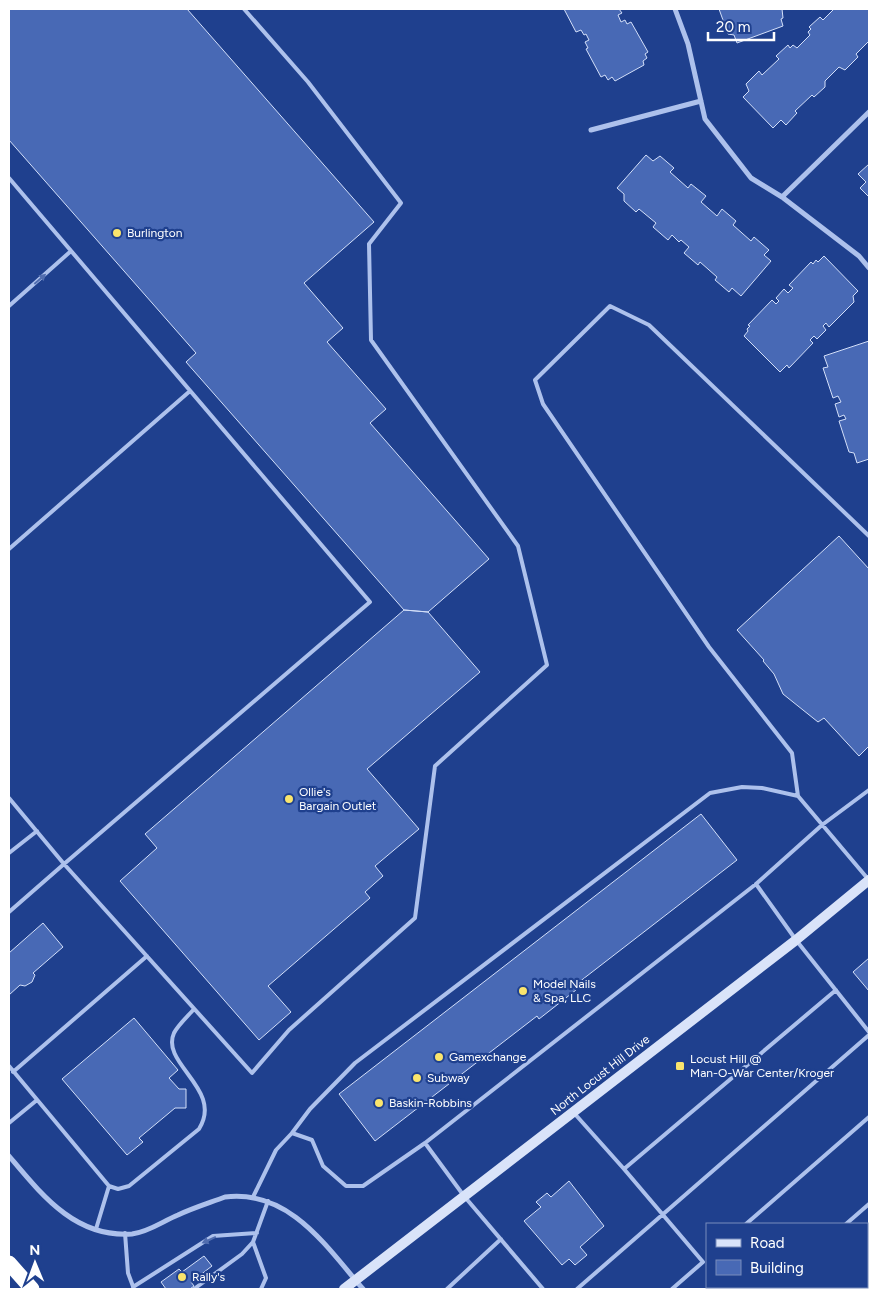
<svg xmlns="http://www.w3.org/2000/svg" width="878" height="1298" font-family="Figtree,sans-serif">
<rect width="100%" height="100%" fill="#1f408e"/>
<!-- building -->
<path fill="#4869b5" stroke="#d3dff9" d="M9 9H187L374 222 304 283 343 328 327 342 386 409 370 423 489 559 428 612 404 610 186 362 196 353 9 140Z
M564 9H619L622 13 618 15 621 22 625 20 627 24 631 22 648 52 645 54 647 58 643 61 644 65 615 81 612 77 608 80 605 75 601 77 586 49 588 48 585 42 589 40 586 34 584 35 581 30 576 32Z
M719 9H782L783 18 781 19 783 26 737 43 734 35 728 34Z
M834 9H869V41L856 54 858 57 845 70 839 67 825 81V87L814 97 812 95 795 111 797 113 786 125 781 120 773 128 743 97 749 91 746 84 759 71 762 75 779 59 776 56 788 45 790 48 793 45 797 48 810 35 808 32 811 29 809 27 820 17 823 20Z
M646 155 653 161 660 156 674 168 670 172 688 188 691 184 706 196 701 202 717 216 722 209 736 221 733 225 751 241 754 237 769 250 764 255 771 261 741 296 732 288 729 292 715 280 717 277 700 262 698 265 684 253 689 247 681 240 679 242 672 235 668 240 653 227 656 223 639 209 636 212 624 201V194L617 188Z
M869 164V197L860 188 866 182 858 174Z
M824 256 858 291 853 296 854 302 829 327 826 323 823 326 826 330 817 339 814 336 810 340 813 343 789 368 787 365 780 372 744 336 748 331 747 329 750 326 748 325 772 300 776 304 779 301 776 298 784 289 788 293 793 288 789 285 811 262 813 264 816 260 818 262Z
M869 341V459L857 463 854 453 849 452 839 421 846 419 844 415 839 417 835 404 841 402 838 396 833 398 823 368 828 367 824 356Z
M839 536 869 569V746L859 756 824 718 818 722 783 694 774 674 763 661 764 660 737 630Z
M404 610 428 612 480 672 367 769 419 829 375 866 383 876 365 892 370 898 268 986 291 1012 259 1040 120 881 157 848 145 834Z
M701 814 737 860 574 986 576 990 539 1019 537 1016 375 1141 339 1094Z
M43 923 63 947 33 973 35 975 32 982 25 986 20 985 9 995V953Z
M869 958V991L853 972Z
M134 1018 178 1070 169 1078 179 1089H186V1108H175L139 1138 143 1142 127 1155 62 1079Z
M569 1181 604 1226 580 1247 587 1255 575 1265 569 1259 562 1265 524 1221 541 1207 536 1202 547 1193 551 1197Z
M204 1256 212 1266 191 1282 194 1286 190 1289H166L161 1282 179 1269 182 1272Z"/>
<g fill="none" stroke-linecap="round" stroke-linejoin="round">
<!-- lane -->
<path stroke="#adc1ec" stroke-width="4" d="M9 178 370 602 64 864 9 798
M9 306 71 251
M9 549 190 391
M9 853 37 831
M868 879 798 796 792 753 709 647 543 404 535 380 610 306 649 325 869 536
M756 884 796 940 869 1032
M9 912 64 864 252 1073 289 1030 415 918 435 766 547 665 518 546 371 340 369 244 401 203 308 82 244 9
M9 1066 109 1186 118 1189 129 1186 199 1129C224 1089 160 1064 174 1033 178 1025 188 1016 194 1009
M13 1072 147 956
M574 1113 624 1169 836 990
M9 1123 37 1100
M292 1133 310 1109 355 1063 710 793 742 787 762 788 798 796
M425 1143 464 1196 543 1289
M624 1169 703 1262 672 1289
M253 1197 276 1150 292 1133 312 1140 323 1166 346 1186H363L425 1143 756 884 822 825 869 790
M746 1224 869 1117
M846 1224 869 1204
M96 1229 109 1186
M125 1233 128 1273 134 1289
M867 1284 869 1282
M133 1287 213 1236 257 1233
M194 1289 242 1254 253 1242
M261 1289 266 1278 253 1242 268 1201
M447 1289 501 1239
M577 1289 869 1035
M773 1289 775 1287
M861 1289 864 1287"/>
<!-- street -->
<path stroke="#adc1ec" stroke-width="5" d="M675 9 688 44 705 119 751 178 782 197 859 256 869 268
M591 130 701 101
M782 197 869 112
M9 1156C42 1195 75 1238 132 1234 149 1232 163 1221 178 1215 193 1208 209 1203 225 1197 289 1189 326 1246 363 1289"/>
<!-- secondary -->
<path stroke="#d9e3f9" stroke-width="10" d="M344 1289 796 940 869 880"/>
<!-- highway -->
<path stroke="#fff" stroke-width="15" d="M9 1263 32 1289"/>
</g>
<!-- one-way arrows -->
<defs><path id="oneway-solid" d="M-6-.8H1V-3.2L6.5 0L1 3.2V.8H-6Z" transform="scale(1.25)"/></defs>
<g fill="#516daf">
<use href="#oneway-solid" transform="translate(40 279) rotate(-41)"/>
<use href="#oneway-solid" transform="translate(209 1240) rotate(156)"/>
</g>
<!-- markers -->
<g fill="#fae56d" stroke="#1f408e" stroke-width="2">
<circle cx="117" cy="233" r="5"/>
<circle cx="289" cy="799" r="5"/>
<circle cx="523" cy="991" r="5"/>
<circle cx="439" cy="1057" r="5"/>
<rect x="675" y="1061" width="10" height="10" rx="2.5"/>
<circle cx="417" cy="1078" r="5"/>
<circle cx="379" cy="1103" r="5"/>
<circle cx="182" cy="1277" r="5"/>
</g>
<g text-anchor="middle" dominant-baseline="central" stroke-width="4.5" stroke-linejoin="round" paint-order="stroke">
<!-- poi labels -->
<g font-size="12" fill="#fff" stroke="#1f408e" text-anchor="start">
<text x="127" y="233">Burlington</text>
<text x="299" y="792">Ollie's<tspan x="299" dy="14">Bargain Outlet</tspan></text>
<text x="533" y="984">Model Nails<tspan x="533" dy="14">&amp; Spa, LLC</tspan></text>
<text x="449" y="1057">Gamexchange</text>
<text x="690" y="1059">Locust Hill @<tspan x="690" dy="14">Man-O-War Center/Kroger</tspan></text>
<text x="427" y="1078">Subway</text>
<text x="389" y="1103">Baskin-Robbins</text>
<text x="192" y="1277">Rally's</text>
</g>
<!-- street labels -->
<g font-size="12" fill="#fff" stroke="#1f408e">
<text transform="translate(600 1075) rotate(-38)">North Locust Hill Drive</text>
</g>
</g>
<!-- border -->
<rect width="878" height="1298" fill="none" stroke="#ffffff" stroke-width="20"/>
<!-- legend -->
<rect x="706" y="1223" width="162" height="65" fill="#1f408e" stroke="#798cbb"/>
<rect x="716" y="1239" width="25" height="8" fill="#d9e3f9" stroke="#798cbb"/>
<text x="750" y="1248" font-size="15" fill="#ffffff">Road</text>
<rect x="716" y="1260" width="25" height="15" fill="#4869b5" stroke="#798cbb"/>
<text x="750" y="1273" font-size="15" fill="#ffffff">Building</text>
<!-- north arrow -->
<g transform="translate(35 1263) rotate(359)" stroke="#1f408e" stroke-width="4" paint-order="stroke">
<path d="M0-4L9 19L0 12L-9 19Z" fill="#ffffff"/>
<text y="-8" font-size="14" font-weight="bold" text-anchor="middle" fill="#ffffff">N</text>
</g>
<!-- scale -->
<path d="M708 32v8h66v-8" fill="none" stroke="#ffffff" stroke-width="2.5"/>
<text x="716" y="32" font-size="15" fill="#ffffff" stroke="#1f408e" stroke-width="4" paint-order="stroke">20 m</text>
</svg>
